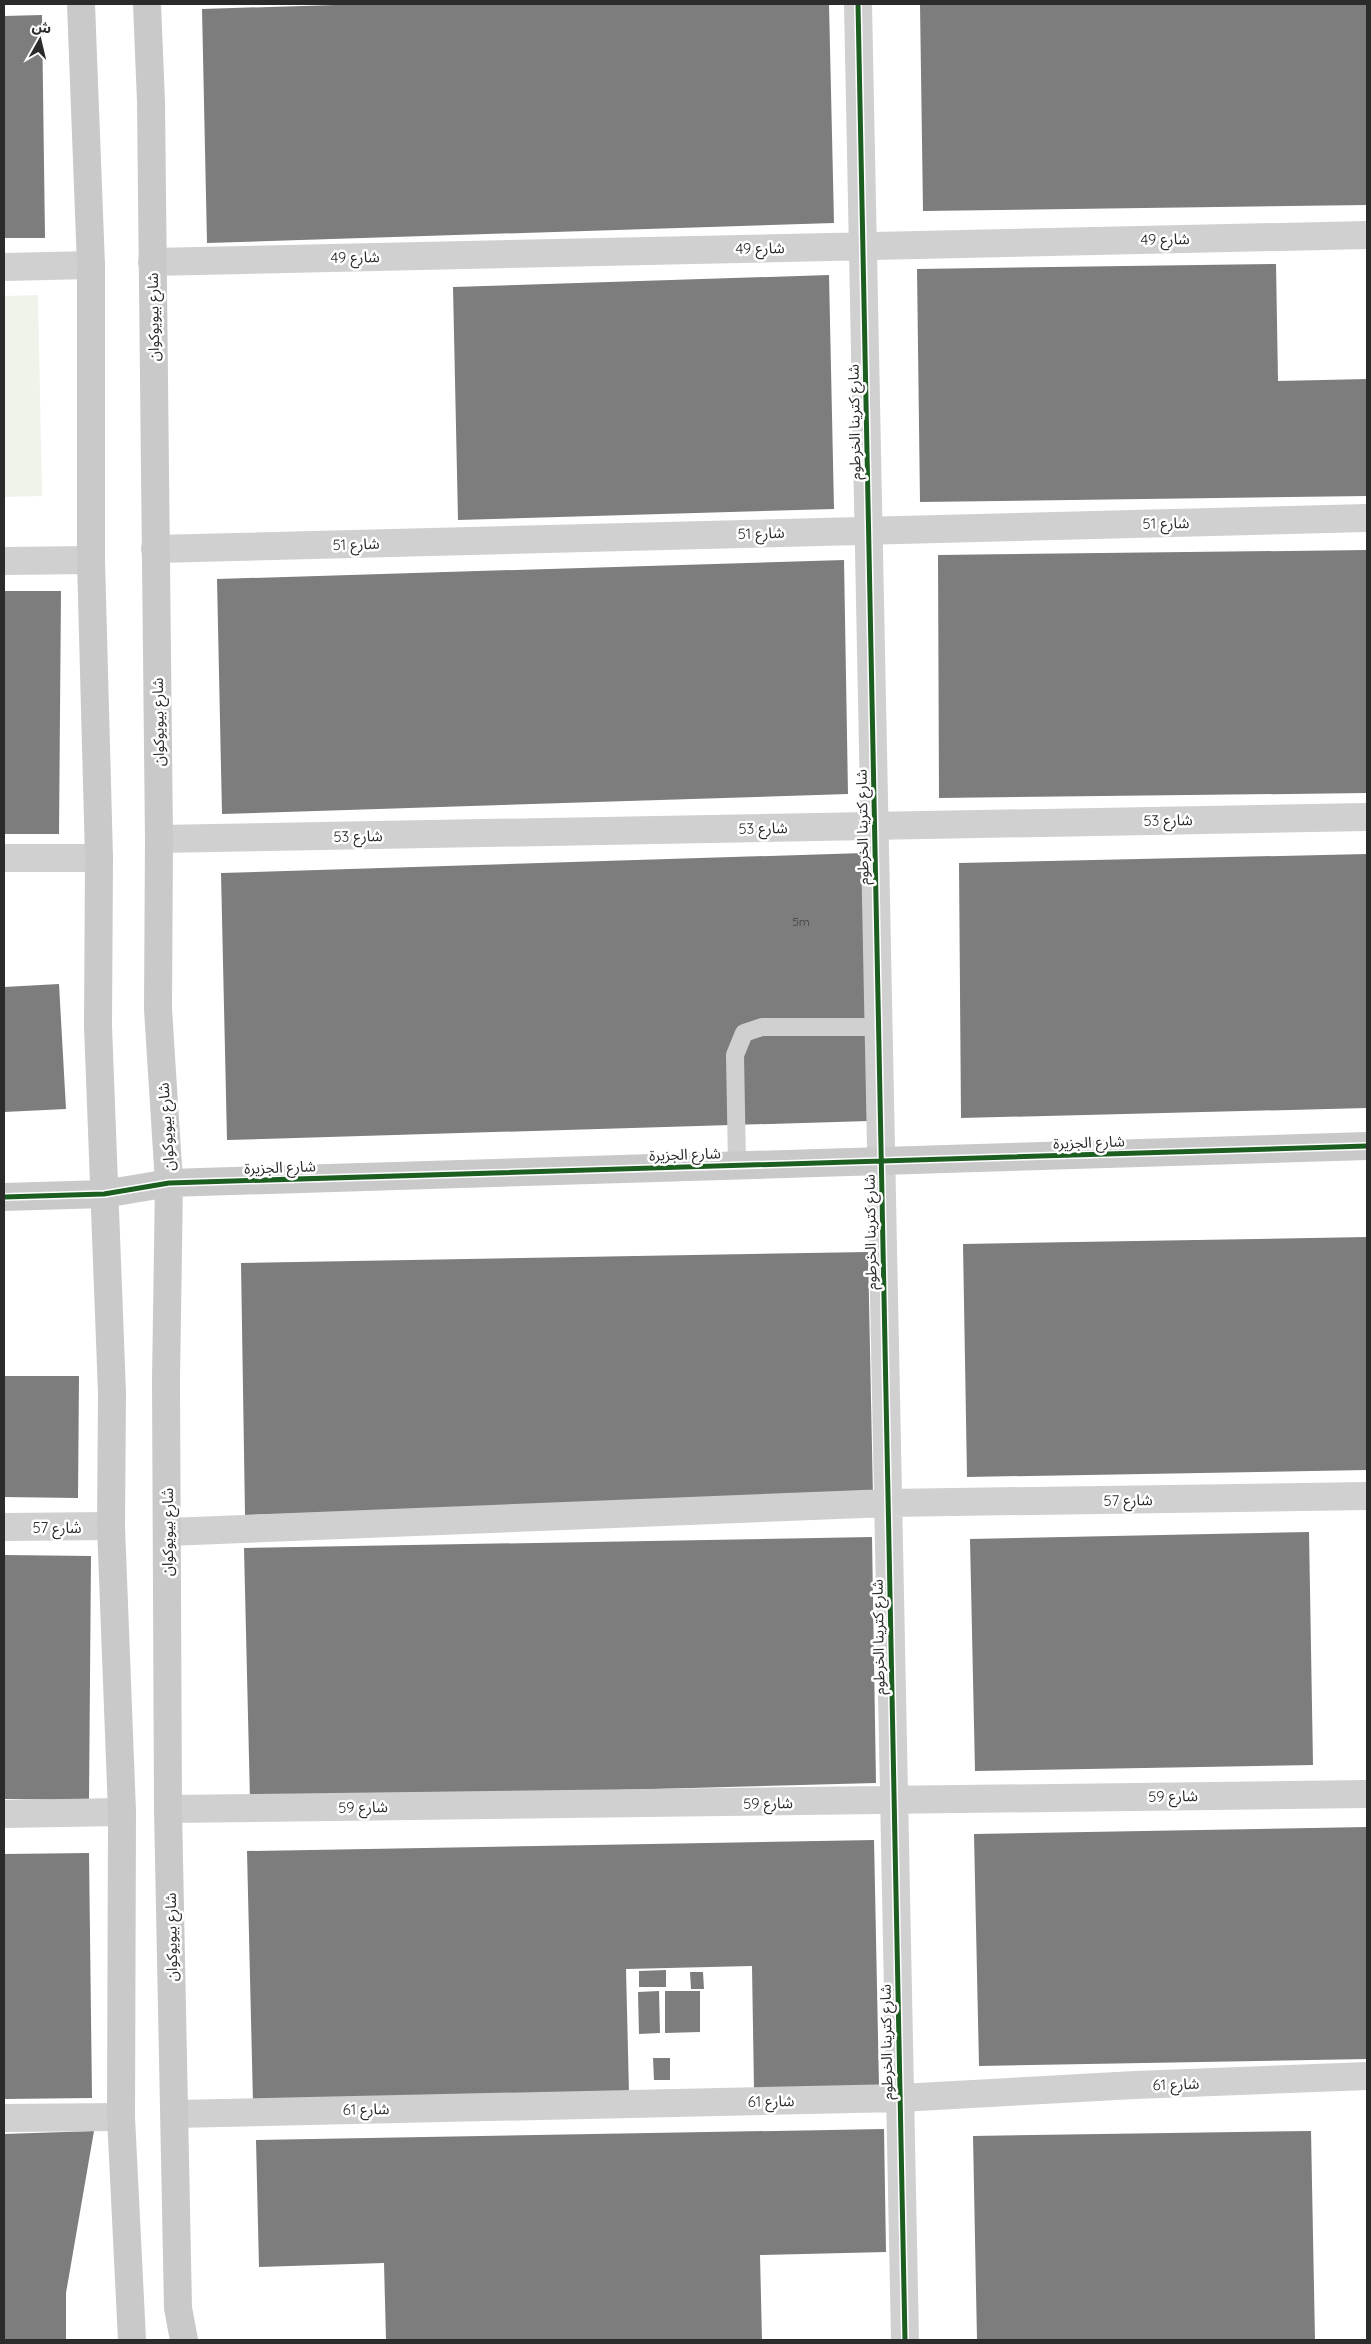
<svg xmlns="http://www.w3.org/2000/svg" width="1371" height="2344" font-family="Quicksand,'Noto Sans Arabic',sans-serif">
<rect width="100%" height="100%" fill="#fff"/>
<!-- green -->
<path fill="#f0f3ea" d="M38 295 42 496 4 497V296Z"/>
<!-- building -->
<path fill="#7d7d7d" d="M367 4H829L834 223 207 243 202 9Z
M920 4H1367V205L923 211Z
M42 15 45 238H4V16Z
M1276 264 1278 381 1367 379V496L920 502 917 269Z
M829 275 834 509 458 520 453 287Z
M1367 550V793L939 798 938 555Z
M844 560 848 794 222 814 217 579Z
M4 591H61L59 834H4Z
M864 853 869 1121 227 1140 221 873Z
M1367 854V1108L961 1118 959 863Z
M59 984 66 1109 4 1112V987Z
M1367 1237V1470L967 1477 963 1244Z
M868 1252 873 1497 245 1515 241 1263Z
M4 1376H79L78 1498 4 1497Z
M1309 1532 1313 1765 975 1771 970 1539Z
M872 1537 876 1783 250 1800 244 1548Z
M4 1555 91 1556 89 1800 4 1799Z
M1367 1827V2059L979 2066 974 1834Z
M874 1840 879 2086 754 2090 752 1966 626 1969 629 2093 253 2103 247 1851Z
M89 1853 92 2098 4 2099V1854Z
M666 1970V1987H639V1971Z
M690 1972H703L704 1989H691Z
M659 1991 660 2033 639 2034 638 1992Z
M665 1991H700V2032L665 2033Z
M653 2058H670V2080H654Z
M884 2129 886 2252 760 2255 762 2340H386L384 2263 259 2267 256 2140Z
M94 2131 66 2293V2340H4V2134Z
M1311 2131 1315 2340H977L973 2136Z"/>
<g fill="none" stroke-linecap="round" stroke-linejoin="round">
<!-- lane -->
<path stroke="#d0d0d0" stroke-width="18" d="M737 1165 735 1055 744 1033 762 1027H879"/>
<!-- street -->
<path stroke="#d0d0d0" stroke-width="28" d="M858 4 905 2340
M152 262 1367 235
M4 267 91 265
M155 549 1367 518
M4 561 91 560
M159 839 1367 817
M4 858H99
M4 1527 111 1526
M168 1532 888 1503 1367 1496
M168 1809 1367 1794
M4 1814 122 1812
M175 2114 900 2098 1135 2085 1367 2076
M4 2118 121 2117"/>
<!-- secondary -->
<path stroke="#c9c9c9" stroke-width="28" d="M81 4 91 265V560L99 858 98 1026 112 1393 111 1526 122 1812 121 2117 132 2340
M147 4 151 102 159 839 158 1009 169 1183 166 1380 168 1809 178 2308 184 2340
M4 1197 104 1194 169 1183 1367 1146"/>
<!-- cycleway casing -->
<g stroke="#fff" stroke-width="8">
<path id="cycleway" d="M858 4 905 2340
M4 1197 104 1194 169 1183 1367 1146"/>
</g>
<!-- cycleway -->
<use href="#cycleway" stroke="#1b5e20" stroke-width="5"/>
</g>
<g text-anchor="middle" dominant-baseline="central" stroke-width="5" stroke-linejoin="round" paint-order="stroke">
<!-- number labels -->
<g font-size="12" fill="#404040">
<text x="801" y="921">5m</text>
</g>
<!-- street labels -->
<g font-size="15" fill="#2b2b2b" stroke="#fff">
<text transform="translate(1165 239) rotate(-1)">شارع 49</text>
<text transform="translate(760 248) rotate(-1)">شارع 49</text>
<text transform="translate(355 257) rotate(-1)">شارع 49</text>
<text transform="translate(153 317) rotate(-91)">شارع بيويوكوان</text>
<text transform="translate(854 422) rotate(-91)">شارع كترينا الخرطوم</text>
<text transform="translate(1166 523) rotate(-1)">شارع 51</text>
<text transform="translate(761 533) rotate(-2)">شارع 51</text>
<text transform="translate(356 544) rotate(-2)">شارع 51</text>
<text transform="translate(158 722) rotate(-91)">شارع بيويوكوان</text>
<text transform="translate(1168 820) rotate(-1)">شارع 53</text>
<text transform="translate(862 827) rotate(-91)">شارع كترينا الخرطوم</text>
<text transform="translate(763 828) rotate(-1)">شارع 53</text>
<text transform="translate(358 836) rotate(-1)">شارع 53</text>
<text transform="translate(166 1127) rotate(-94)">شارع بيويوكوان</text>
<text transform="translate(1089 1142) rotate(-2)">شارع الجزيرة</text>
<text transform="translate(685 1154) rotate(-2)">شارع الجزيرة</text>
<text transform="translate(280 1167) rotate(-2)">شارع الجزيرة</text>
<text transform="translate(870 1232) rotate(-91)">شارع كترينا الخرطوم</text>
<text transform="translate(1128 1500) rotate(-1)">شارع 57</text>
<text x="57" y="1527">شارع 57</text>
<text transform="translate(167 1532) rotate(-90)">شارع بيويوكوان</text>
<text transform="translate(878 1637) rotate(-91)">شارع كترينا الخرطوم</text>
<text transform="translate(1173 1796) rotate(-1)">شارع 59</text>
<text transform="translate(768 1803) rotate(-1)">شارع 59</text>
<text transform="translate(363 1807) rotate(-1)">شارع 59</text>
<text transform="translate(171 1937) rotate(-91)">شارع بيويوكوان</text>
<text transform="translate(886 2042) rotate(-91)">شارع كترينا الخرطوم</text>
<text transform="translate(1176 2084) rotate(-2)">شارع 61</text>
<text transform="translate(771 2101) rotate(-1)">شارع 61</text>
<text transform="translate(366 2109) rotate(-1)">شارع 61</text>
</g>
</g>
<!-- border -->
<rect width="1371" height="2344" fill="none" stroke="#2b2b2b" stroke-width="10"/>
<!-- north arrow -->
<g transform="translate(40 40) rotate(8)" stroke="#ffffff" stroke-width="4" paint-order="stroke">
<path d="M0-4L9 19L0 12L-9 19Z" fill="#2b2b2b"/>
<text y="-8" font-size="14" font-weight="bold" text-anchor="middle" fill="#2b2b2b">ش</text>
</g>
</svg>
